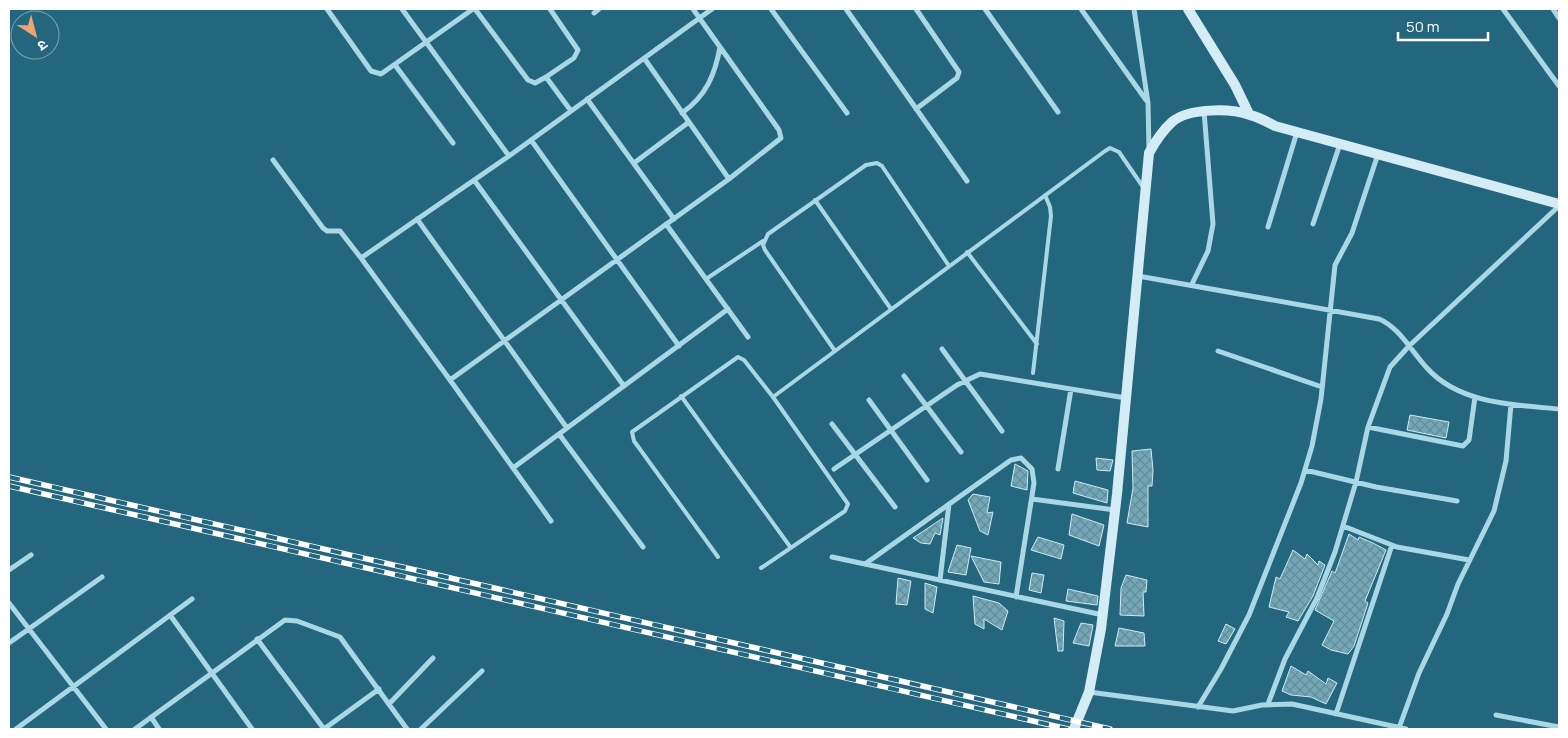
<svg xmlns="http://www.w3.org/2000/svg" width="1568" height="738" font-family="Manrope,'Noto Sans Devanagari',sans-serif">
<defs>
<pattern id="building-cross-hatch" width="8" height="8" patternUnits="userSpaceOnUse" patternTransform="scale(1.25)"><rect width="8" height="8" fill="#72a7b8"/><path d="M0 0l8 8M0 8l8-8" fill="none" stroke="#678c98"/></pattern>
</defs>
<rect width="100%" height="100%" fill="#24667e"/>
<!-- building -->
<path fill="url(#building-cross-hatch)" stroke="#cdebf4" d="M1410 415 1449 422 1446 438 1407 430Z
M1151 449 1153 470 1152 486H1148V527L1127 523 1133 488 1132 451Z
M1096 458 1113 460 1110 471 1097 470Z
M1015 464 1028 471 1027 490 1011 486Z
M1075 481 1108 490 1107 503 1073 493Z
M973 494 990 497 987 513 993 512 988 535 980 531 968 500Z
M1072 514 1104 525 1099 546 1069 535Z
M943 518 940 535 935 533 930 544 921 543 913 538Z
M1349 534 1358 540 1359 537 1373 543 1386 550 1365 601 1368 603 1354 646 1348 654 1331 650 1322 645 1334 621 1315 610 1332 571 1335 573 1338 565Z
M1038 537 1064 545 1061 559 1031 550Z
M957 545 971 548 966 575 948 572Z
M1293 550 1305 559 1307 554 1318 565 1319 561 1325 565 1313 596 1298 621 1286 617 1289 612 1269 607 1276 577 1280 579Z
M971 556 1001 562 999 584 984 582Z
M1032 573 1044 575 1041 593 1029 590Z
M1126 575 1147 580 1146 592H1143L1144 616 1120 615 1121 588Z
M898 578 911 581 907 605 896 604Z
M925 583 937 587 933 613 925 609Z
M1068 589 1098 596 1097 605 1066 601Z
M973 596 999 603 1008 611 1002 630 984 619V629L975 624Z
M1054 618 1064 621 1063 651H1058Z
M1081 623 1093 625 1089 646 1073 643Z
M1226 624 1235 629 1226 644 1218 641Z
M1119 628 1144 633 1145 646H1115Z
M1291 666 1306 675 1308 671 1326 684 1328 678 1337 683 1326 704 1311 697 1291 695 1282 691Z"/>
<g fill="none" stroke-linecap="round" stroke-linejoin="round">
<!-- lane -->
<path stroke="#aad7e6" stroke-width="4" d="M815 200 891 309
M967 252 1037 344
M706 279 763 241
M835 351 765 250 763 245 768 234 866 165 877 163 882 166 949 266
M1033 373 1051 216 1050 207 1045 195
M681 396 791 548
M718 557 634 441 632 432 738 357 744 360 773 397
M761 568 845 511 848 504 773 397 1105 151 1110 148 1119 152 1143 187"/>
<!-- street -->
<path stroke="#aad7e6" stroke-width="5" d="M327 9 371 71 381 74 473 9
M402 9 509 156
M475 9 528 80 535 83 546 77
M550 9 578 50 574 58 546 77 571 111
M771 9 847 113
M846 9 967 181
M916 9 959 72 957 78 916 109
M985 9 1058 112
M1081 9 1146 100
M1134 9 1148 103 1149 150
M1503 9 1559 86
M1553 9 1559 18
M594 13 599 9
M644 58 729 179
M395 65 453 143
M587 99 674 219
M682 113C706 96 715 75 720 47
M531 140 679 346
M273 160 323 228 327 231H340L361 258
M634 163 689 122
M474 180 624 386
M417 219 567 428
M666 224 748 337
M1313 224 1340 144
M1268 227 1297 132
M1138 276 1379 319C1399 327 1412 352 1427 368 1459 404 1515 405 1559 409
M1192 284 1208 251 1213 224 1204 111
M942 349 1002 431
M1218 351 1322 387
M904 376 961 452
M450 380 361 258 509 156 712 9
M869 400 927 480
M832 424 895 507
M1368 427 1463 446 1469 440 1475 397
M559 434 643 547
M513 468 728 309
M834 469 957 385 980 374 1126 398
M1058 469 1071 389
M1305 470 1376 487 1457 501
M1032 499 1115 510
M551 521 450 380 729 179 781 138 779 130 693 9
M1343 526 1397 547 1469 560
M832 557 1103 615
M865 564 1011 460 1021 458 1032 469 1034 483 1016 597
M9 570 31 555
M940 580 949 504
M9 603 106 729
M170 615 252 729
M257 639 324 729 379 689
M9 643 102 577
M1089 692 1233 711 1262 705 1292 704 1406 729
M389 704 433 658
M1268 704 1285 659 1317 598 1335 552 1356 482 1368 427 1390 367 1409 346 1559 206
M1198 707 1221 669 1249 615 1301 483 1312 446 1321 399 1335 265 1352 233 1378 154
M1336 714 1392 545
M1496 715 1559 727
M151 717 159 729
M1399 728 1419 673 1447 614 1458 584 1494 511 1506 461 1511 404
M16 729 192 599
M135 729 285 620 297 621 340 637 407 729
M421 729 482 671"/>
<!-- secondary -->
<path stroke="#d3ecf5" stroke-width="10" d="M1188 9 1235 85 1249 114
M1074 729 1089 692 1101 629 1117 494 1149 153C1155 142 1162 131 1172 122 1188 108 1230 108 1250 115 1259 117 1267 122 1275 126L1559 204"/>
<!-- rail casing -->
<g stroke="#fff" stroke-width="5.5">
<path id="rail" d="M9 477 1110 729
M9 486 1068 729"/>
</g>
<!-- rail -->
<use href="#rail" stroke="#24667e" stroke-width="4" stroke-dasharray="11" stroke-linecap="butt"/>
</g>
<!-- border -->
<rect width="1568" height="738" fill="none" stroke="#ffffff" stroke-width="20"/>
<!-- north arrow -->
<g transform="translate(35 35) rotate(144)"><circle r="24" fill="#24667e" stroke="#7ca3b2"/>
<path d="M0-4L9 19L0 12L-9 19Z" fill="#efa36e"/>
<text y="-8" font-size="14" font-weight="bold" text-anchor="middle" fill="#ffffff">उ</text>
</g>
<!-- scale -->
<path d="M1398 32v8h90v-8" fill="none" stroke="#ffffff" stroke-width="2.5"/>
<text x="1406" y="32" font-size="15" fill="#ffffff" stroke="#24667e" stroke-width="4" paint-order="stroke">50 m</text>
</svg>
